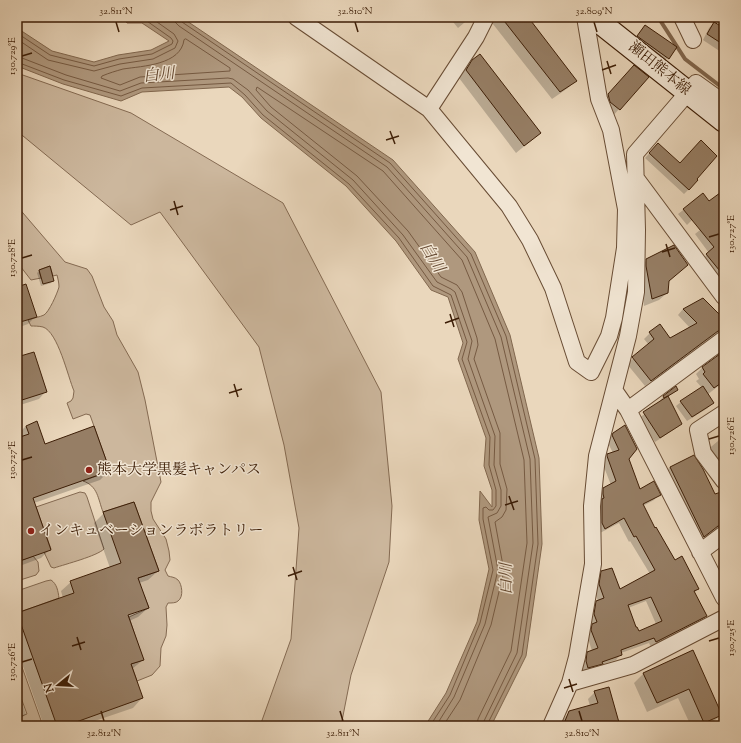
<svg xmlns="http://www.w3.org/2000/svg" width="741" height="743" font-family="'Sorts Mill Goudy','Noto Serif JP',serif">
<rect width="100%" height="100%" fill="#ead7bc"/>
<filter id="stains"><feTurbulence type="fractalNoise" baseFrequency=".005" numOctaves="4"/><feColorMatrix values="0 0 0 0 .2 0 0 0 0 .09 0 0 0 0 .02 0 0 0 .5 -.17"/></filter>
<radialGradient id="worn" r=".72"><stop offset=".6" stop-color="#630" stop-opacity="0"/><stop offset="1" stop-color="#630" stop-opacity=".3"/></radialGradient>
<!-- green -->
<path fill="#ccb79d" stroke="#846a52" d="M17 73 131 113 283 203 381 392 392 506 389 562 351 675 341 726H260L291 639 299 528 284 445 259 347 160 212 131 225 17 131Z
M17 206 65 262 87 269 92 276 104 307 113 321 117 335 138 372 145 400 161 482 151 502V511L153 519 166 539 169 551 170 560 165 570 168 576C171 577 175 577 178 580 182 584 184 597 178 601 176 603 172 603 168 603L166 607 167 625 166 636 161 648 160 666 152 675 137 681 131 664 143 660 129 617 149 608 144 595 131 600 127 582 159 571 134 502 103 512C98 499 98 486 83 481L110 471 90 415 86 414 73 419 67 403 71 401 73 398 74 391C68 377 58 332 43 327 39 326 34 326 31 326L28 320C33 318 40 317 44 315 49 312 57 294 59 287 59 283 58 279 57 275L53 276 50 266 39 270 41 278 31 280 17 262Z
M80 492 85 493 87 497 104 549C97 556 66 564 54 568L51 567 44 552 51 549 36 507Z
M33 556 38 562 39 571 36 575 17 581V562Z
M51 580C57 584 58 591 59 598L17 613V591L46 581Z
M17 653 43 726H19L17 718 27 714 17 687Z"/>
<!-- water -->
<path fill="#af987e" stroke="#81674e" d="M123 17H181L393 160 475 252 510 335 539 458 542 544 526 656 491 726H425L446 693 477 622 489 569 479 520 480 491 492 507V490L484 466 486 438 458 359 463 343 448 297 431 290 396 241 346 186 261 118 242 97 229 87 142 92 121 101 63 84 17 66V28L52 51 94 62 118 55 151 50 169 41 142 23H127Z"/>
<!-- shadow -->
<path fill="#0003" fill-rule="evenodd" d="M449 17H471L458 28Z
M491 17H526L575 81 568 88 552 99 489 19Z
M714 23 724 30V54L703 40 709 28Z
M645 26 676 47 663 63 633 41Z
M473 61 540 133 516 153 459 78 465 69Z
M626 74 647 77 612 117 601 103Z
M658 144 689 189 684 194 645 158Z
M703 195 709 203 687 225 678 214Z
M724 211V272L723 271 715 277 701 260 709 253 695 234Z
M647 260 668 282 667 293 659 300 644 306 639 268Z
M49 268 53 280 51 283 41 286 37 273 39 271Z
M17 288 35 317 28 324 17 328Z
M703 299 719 316 724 314V332L720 335 712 337 645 386 627 364 649 345 644 339 650 333 670 340 690 328 678 315 683 309Z
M724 352V385L722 383 707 395 712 403 708 408 687 421 676 406 681 402 702 388 696 381 699 379 696 374 703 367Z
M17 358 46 391 39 399 17 406Z
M676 388 677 390 668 397 681 424 676 428 655 442 639 418 660 403 659 402 663 397Z
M26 426 45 445 109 471 100 480 34 503 50 549 41 558 17 567V439L18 438 17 435Z
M613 434 628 459 640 490 659 494 654 500 643 506 655 529 675 561 698 589 694 593 706 616 701 621 651 647 649 643 621 653V654L616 660 600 665 596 669 583 672 581 666 583 658 588 653 592 651 587 635V630L592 626 589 619 591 607 598 601 594 590 596 578 602 572 619 591 650 574 630 541 629 542 619 523 600 533 598 494 604 489 611 485 602 462 608 455 613 453 607 441ZM646 601 656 624 638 633 628 608Z
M724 436V467L720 470 706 451Z
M693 456 715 495 724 494V531H716L711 533 697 543 663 474 670 467Z
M104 513 158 571 148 580 139 583 148 608 138 617 129 621 143 660 132 669 142 698 133 708 80 726H44L17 649V614L63 598 61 591 71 582 110 568 94 523Z
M724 564V595L714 572Z
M693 652 721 715 708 726H686L690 724 678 698 647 712 634 683 644 673Z
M17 689 26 714 17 722Z
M595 692 619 726 633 721 634 725 637 726H560L563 719 570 712 590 706 588 699Z"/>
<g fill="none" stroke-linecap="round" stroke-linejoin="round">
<!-- shore -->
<path stroke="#765a42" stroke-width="1" d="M174 17 175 22 179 26 387 167 467 257 501 337 530 459 533 543 517 653 484 721 483 726
M179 17 182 22 390 163 471 254 506 336 535 459 538 544 522 655 488 723V726
M17 33 50 55 94 66 119 59 152 54 172 44 173 41 171 38 144 19H130L128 17
M17 39 48 60 94 71 120 64 153 59 175 48 178 41 174 34 150 17
M186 39 230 68V71L140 77 120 85 101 78 102 76C109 73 116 71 123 69 143 66 181 65 184 40Z
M17 57 22 58 66 75 120 91 141 83 228 78 233 79 248 90 267 111 353 180 403 235 437 282 451 289 455 292 472 341 468 359 495 436 494 465 501 490V506L497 513 488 517 498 570 485 624 454 697 436 726
M17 62 64 80 121 96 142 88 231 83 245 95 263 115 349 184 399 238 433 286 451 295 467 342 462 359 490 437 489 465 496 490V506L493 510H489L486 507 483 508V519L493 570 480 623 450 695 430 726
M443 726 460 700 491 625 504 571 495 522 502 517 506 510 507 489 500 464V433L474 359 478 345 477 338 462 292 457 285 441 277 408 231 357 176 271 107 256 90 257 87 383 171 462 260 495 339 524 460 527 543 511 651 478 719 477 726"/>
<!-- stream -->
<path stroke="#81674e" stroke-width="4" d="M658 17 685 59 724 89"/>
</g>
<!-- building -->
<path fill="#967e65" stroke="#3c1d06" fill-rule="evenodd" d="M501 17H528L577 81 560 92Z
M714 22 724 28V45L707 34Z
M645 25 677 47 669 59 637 36Z
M480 54 541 133 524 146 466 70 472 60Z
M634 65 649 77 620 110 610 102 608 94Z
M701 140 717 156 697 179 698 180 689 190 649 153 658 143 680 163Z
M724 190V276L706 254 714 247 683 209 703 193 709 201Z
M674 245 688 265 669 281 668 293 652 299 646 266V259Z
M50 266 54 281 43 284 39 270Z
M26 284 37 317 17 323V287Z
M703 298 720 315 724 312V330L718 331 651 381 632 357 654 339 649 332 660 324 670 338 697 323 683 309Z
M724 351V381L714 388 703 374 705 372 702 367Z
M34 352 47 392 22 400 17 386V357Z
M676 386 678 390 668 396 682 424 660 438 643 412 668 396 664 398 663 396Z
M703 386 714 403 692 417 680 401Z
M37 421 45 444 94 426 110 471 33 498 51 550 17 562V438L29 434 26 426Z
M625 425 637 449 629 459 640 489 654 481 661 495 643 504 655 528 656 527 675 560 682 556 699 589 694 591 707 616 656 642 654 638 621 650 622 655 602 662 603 664 588 668 586 661 587 652 598 648 591 630 592 624 597 622 594 614 596 601 604 598 599 584 601 571 612 568 620 589 655 570 636 536 634 537 624 518 605 529 602 523V499L604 498 603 494V488L616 481 607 456V454L619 450 612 435 613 433ZM651 597 662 621 639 631 637 627H636L628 605Z
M694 455 703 469 715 494 724 491V525L718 526 704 537 670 467Z
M134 502 159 571 138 578 149 608 128 615 144 660 131 664 143 698 65 726H57L17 613 74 593 70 581 121 563 103 512Z
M693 650 722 715 704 723 689 689 657 703 643 673Z
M609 687 620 726H563L569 711 598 703 594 691Z"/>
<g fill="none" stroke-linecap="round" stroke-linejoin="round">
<!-- minor casing -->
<g stroke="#684c34" stroke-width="18">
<path id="minor" d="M296 17 429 109 457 143 509 206 530 240 553 288 577 362 591 372 609 336 614 318 625 248 626 209 611 130 599 99 585 17
M682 17 693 40
M429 109 476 37 486 17
M635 177 724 297
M614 390 628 410 724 598
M628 410 724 339
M724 413 698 430 703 453 724 481
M700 552 724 534
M570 683 633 665 724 618
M551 726 570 683 577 657 593 564 592 506 597 456 628 336 636 292 637 230 635 154 696 83 724 103"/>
</g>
<!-- secondary casing -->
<g stroke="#3c1d06" stroke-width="24">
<path id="secondary" d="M593 17 724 121"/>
</g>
<!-- minor -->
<use href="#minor" stroke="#f1e5d3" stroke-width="16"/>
<!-- secondary -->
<use href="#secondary" stroke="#f1e5d3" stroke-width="22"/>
</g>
<!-- ticks -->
<path fill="none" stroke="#3c1d06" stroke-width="1.5" d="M116 22 119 32M355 22 358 32M594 22 597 32M22 56 32 53M607 61 611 74M602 70 616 65M390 131 395 144M386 140 399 136M174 201 178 215M170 210 183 206M709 237 719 234M666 244 670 257M662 252 675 248M22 258 32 255M450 314 454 327M445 323 459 318M234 384 238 397M229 393 242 389M709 439 719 436M22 460 32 457M509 496 514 510M505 505 518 501M293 567 297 580M288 576 302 571M77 637 81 650M709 641 719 638M72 646 85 642M22 662 32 659M569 679 573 692M564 688 577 684M101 711 104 721M340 711 343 721M579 711 582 721"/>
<!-- markers -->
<g fill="#8f2418" stroke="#f1e5d3" stroke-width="1.5">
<circle cx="89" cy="470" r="4"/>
<circle cx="31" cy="531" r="4"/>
</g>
<g text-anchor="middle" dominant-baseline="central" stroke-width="3" stroke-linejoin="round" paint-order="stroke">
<!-- street labels -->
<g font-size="15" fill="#3c1d06" stroke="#f1e5d3">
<text transform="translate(659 69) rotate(39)">瀬田熊本線</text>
</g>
<!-- poi labels -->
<g font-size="15" fill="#3c1d06" stroke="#f1e5d3" text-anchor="start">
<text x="97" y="470">熊本大学黒髪キャンパス</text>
<text x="39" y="531">インキュベーションラボラトリー</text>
</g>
<!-- water labels -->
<g font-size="16" font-style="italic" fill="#644830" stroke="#f1e5d3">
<text transform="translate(159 76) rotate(-6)">白川</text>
<text transform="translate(431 258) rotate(59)">白川</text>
<text transform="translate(507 579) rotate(-90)">白川</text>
</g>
</g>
<!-- margin -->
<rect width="741" height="743" fill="none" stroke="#ead7bc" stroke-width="44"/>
<!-- north arrow -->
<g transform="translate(58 685) rotate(252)" stroke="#f1e5d3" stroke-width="3" paint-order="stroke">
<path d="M0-3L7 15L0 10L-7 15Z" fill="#3c1d06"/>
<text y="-6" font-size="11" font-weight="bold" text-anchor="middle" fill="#3c1d06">N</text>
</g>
<rect x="22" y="22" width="697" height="699" fill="none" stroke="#3c1d06" stroke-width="1.5"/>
<g font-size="10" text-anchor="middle" fill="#3c1d06">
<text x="116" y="14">32.811°N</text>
<text x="355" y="14">32.810°N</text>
<text x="594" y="14">32.809°N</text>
<text transform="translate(11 56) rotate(-90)" y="4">130.729°E</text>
<text transform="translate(730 234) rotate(-90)" y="4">130.727°E</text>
<text transform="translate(11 258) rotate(-90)" y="4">130.728°E</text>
<text transform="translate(730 436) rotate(-90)" y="4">130.726°E</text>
<text transform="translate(11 460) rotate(-90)" y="4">130.727°E</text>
<text transform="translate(730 638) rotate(-90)" y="4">130.725°E</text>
<text transform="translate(11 662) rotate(-90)" y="4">130.726°E</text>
<text x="104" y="736">32.812°N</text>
<text x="343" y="736">32.811°N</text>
<text x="582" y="736">32.810°N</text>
</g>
<rect width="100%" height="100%" filter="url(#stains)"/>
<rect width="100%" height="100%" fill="url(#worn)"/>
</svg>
